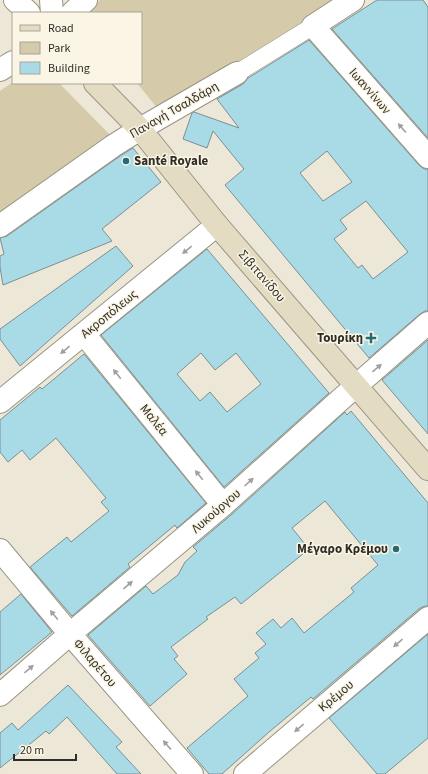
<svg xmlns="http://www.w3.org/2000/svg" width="428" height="774" font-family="'Source Sans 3',sans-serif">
<rect width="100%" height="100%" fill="#ece7d7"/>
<!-- green -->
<path fill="#d5cbaa" d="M100 0H349L158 109 137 83H141V13H90L94 5Z
M13 82 59 83 113 138 0 214V91Z"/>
<!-- building -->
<path fill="#a9dbe6" stroke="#7c8f94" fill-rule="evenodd" d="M377 0H423L428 7V138L332 29Z
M309 40 419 165 424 169H428V311H425L420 314 369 358 225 185 244 169 213 131 207 148 183 139 192 113 194 112 239 128 217 99 243 84 248 78ZM327 151 352 182 323 201 300 173ZM366 201 408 252 373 279 362 265 358 268 334 239 347 229 340 220Z
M133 148 161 182 102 229 112 241 3 285 0 267V256L4 254 0 238 7 236 120 156Z
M116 246 133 266 20 366 0 339V329Z
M207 249 329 393 224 487 101 335ZM201 353 215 370 236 353 261 384 227 412 210 392 200 401 177 374Z
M428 340V434L382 380Z
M84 354 206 503 177 528 175 525 128 564 130 567 72 616 30 567 67 537 71 542 109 511 101 502 106 498 56 438 30 460 22 450 8 462 0 452V420L40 387 42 389Z
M351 411 428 503V606H425L420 608 313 699 311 697 269 732 222 774H209L187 748 248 696 234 679 259 658 255 653 266 644 256 633 273 619 281 628 292 618 304 633 354 592 351 588 378 565 325 501 292 528 309 549 241 604 235 597 206 617 208 619 171 647 178 656 174 659 187 674 150 706 88 635 146 586 153 594 178 575 185 562 197 551 193 547 231 515 345 412 347 415Z
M21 594 52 632 0 675V612Z
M428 634V738L385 774H377L329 718Z
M68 685 122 742 116 747 141 774H117L67 717 49 734 46 731 0 768V733L12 723 18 730Z"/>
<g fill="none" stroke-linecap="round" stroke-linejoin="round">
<!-- pedestrian casing -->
<g stroke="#999585" stroke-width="18">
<path id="pedestrian" d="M237 73 313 26"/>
</g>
<!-- minor casing -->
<g stroke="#999585" stroke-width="24">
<path id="minor" d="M353 0 313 26 428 157
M72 13 86 0
M0 70 13 62
M0 226 113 146 140 129 237 73
M84 334 223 505
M0 402 217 225
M0 550 70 634 192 774
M0 695 70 634 223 505 340 400 428 323
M245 774 428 618"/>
</g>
<!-- tertiary casing -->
<g stroke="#999585" stroke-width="24">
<path id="tertiary" d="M15 0 29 13
M51 0 52 13"/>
</g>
<!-- secondary casing -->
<g stroke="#999585" stroke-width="24">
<path id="secondary" d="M95 83 140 129 217 225 428 469"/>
</g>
<!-- pedestrian -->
<use href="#pedestrian" stroke="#fff" stroke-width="17"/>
<!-- minor -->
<use href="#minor" stroke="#fff" stroke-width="22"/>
<!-- tertiary -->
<use href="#tertiary" stroke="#fff" stroke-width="22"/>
<!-- secondary -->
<use href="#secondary" stroke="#e3dcc2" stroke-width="22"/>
</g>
<!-- one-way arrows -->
<defs><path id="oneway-solid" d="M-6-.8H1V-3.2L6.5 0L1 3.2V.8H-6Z"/></defs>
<g fill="#a1a09e">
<use href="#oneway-solid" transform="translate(402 128) rotate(-131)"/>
<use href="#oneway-solid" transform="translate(187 250) rotate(141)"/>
<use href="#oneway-solid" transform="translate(65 350) rotate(141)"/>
<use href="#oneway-solid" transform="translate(377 368) rotate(-41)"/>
<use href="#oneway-solid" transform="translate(117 374) rotate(-129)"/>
<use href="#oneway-solid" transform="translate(199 475) rotate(-129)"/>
<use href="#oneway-solid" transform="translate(249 482) rotate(-42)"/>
<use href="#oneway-solid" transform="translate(128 585) rotate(-40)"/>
<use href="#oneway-solid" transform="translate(54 615) rotate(-130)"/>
<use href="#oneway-solid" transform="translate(398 643) rotate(140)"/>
<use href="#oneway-solid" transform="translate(29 669) rotate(-41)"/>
<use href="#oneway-solid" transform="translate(299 728) rotate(140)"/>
<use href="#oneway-solid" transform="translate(167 745) rotate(-131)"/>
</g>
<!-- markers -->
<g fill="#246b79" stroke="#faf5e4" stroke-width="1.5">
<circle cx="126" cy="161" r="4"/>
<path d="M369 332h4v4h4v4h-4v4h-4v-4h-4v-4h4z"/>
<circle cx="396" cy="549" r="4"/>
</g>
<g text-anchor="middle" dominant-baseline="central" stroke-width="3" stroke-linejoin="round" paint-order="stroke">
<!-- street labels -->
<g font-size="13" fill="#2f2d27" stroke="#faf5e4">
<text transform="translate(370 91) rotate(49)">Ιωαννίνων</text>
<text transform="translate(174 110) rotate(-30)">Παναγή Τσαλδάρη</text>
<text transform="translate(262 276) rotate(49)">Σιβιτανίδου</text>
<text transform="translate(109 314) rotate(-39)">Ακροπόλεως</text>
<text transform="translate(154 420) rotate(51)">Μαλέα</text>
<text transform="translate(216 511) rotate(-41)">Λυκούργου</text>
<text transform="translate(95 663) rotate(49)">Φιλαρέτου</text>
<text transform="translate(336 696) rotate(-40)">Κρέμου</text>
</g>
<!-- poi labels -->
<g font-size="13" font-weight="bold" fill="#2f2d27" stroke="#faf5e4" text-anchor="end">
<text x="134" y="161" text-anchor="start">Santé Royale</text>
<text x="363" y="338">Τουρίκη</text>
<text x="388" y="549">Μέγαρο Κρέμου</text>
</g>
</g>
<!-- legend -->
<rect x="12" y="12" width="130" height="72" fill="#faf5e4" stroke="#a9a598"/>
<rect x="20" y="25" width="20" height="6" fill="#e3dcc2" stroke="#a9a598"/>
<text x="48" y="32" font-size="12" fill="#2f2d27">Road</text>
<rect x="20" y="42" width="20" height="12" fill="#d5cbaa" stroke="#a9a598"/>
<text x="48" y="52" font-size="12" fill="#2f2d27">Park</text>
<rect x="20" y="62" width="20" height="12" fill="#a9dbe6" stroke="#a9a598"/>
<text x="48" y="72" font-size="12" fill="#2f2d27">Building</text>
<!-- scale -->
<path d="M14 754v6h62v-6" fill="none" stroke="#2f2d27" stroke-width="2"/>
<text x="20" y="754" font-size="12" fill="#2f2d27" stroke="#faf5e4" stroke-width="3" paint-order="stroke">20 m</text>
</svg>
